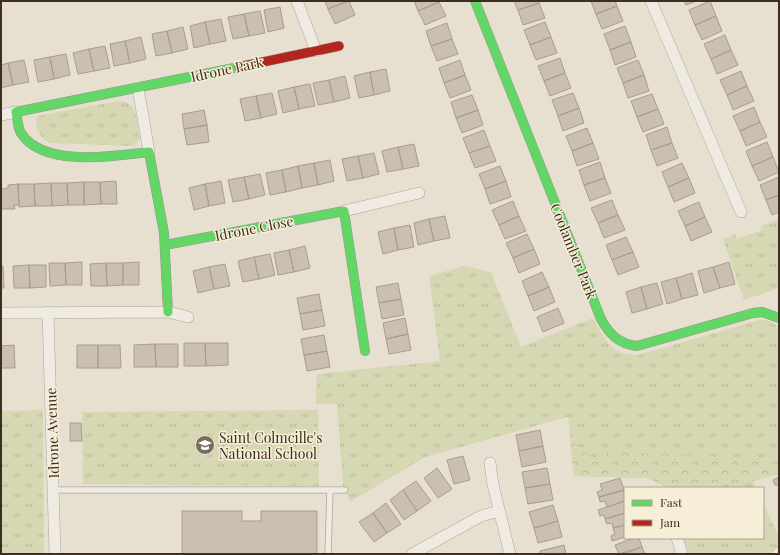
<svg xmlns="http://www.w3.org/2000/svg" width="780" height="555" font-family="'Playfair Display',serif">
<defs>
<pattern id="grass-tufts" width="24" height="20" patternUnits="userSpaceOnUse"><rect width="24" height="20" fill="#d6d7b3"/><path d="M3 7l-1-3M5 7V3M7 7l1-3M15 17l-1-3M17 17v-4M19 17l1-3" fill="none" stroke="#b9b99a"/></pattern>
<pattern id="forest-crowns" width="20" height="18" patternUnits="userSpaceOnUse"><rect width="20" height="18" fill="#d6d7b3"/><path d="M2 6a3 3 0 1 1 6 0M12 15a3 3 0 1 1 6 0" fill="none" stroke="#b9b99a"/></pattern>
</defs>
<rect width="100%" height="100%" fill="#e7e0d1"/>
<!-- grass -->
<path fill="url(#grass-tufts)" d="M119 101C138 101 137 124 140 139L134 146 50 143C40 137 34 129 37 117L42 115Z
M779 219V288L744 300 723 239 735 234 737 239 762 230 761 226Z
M465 266 491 272 521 347 593 318C605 340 611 355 638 355L759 320C768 320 773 321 779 329V474L753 481 756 488H690L748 481 574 476 568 417 425 457 350 502 343 486 337 404H316L317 374 440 361 429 276Z
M43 410 44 554H1V411Z
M318 410 319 486 83 484 82 412Z
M763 504 779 536V547L769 554H689L683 538H763Z"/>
<!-- forest -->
<path fill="url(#forest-crowns)" d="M570 440 592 459 611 452 776 459 779 460V474L753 481 690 488H668L648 478 574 476Z"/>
<!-- building -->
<path fill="#cbbfb2" stroke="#a89c90" d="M325 1H348L328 9Z
M349 1 355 15 335 24 328 9Z
M414 1H439V2L418 11Z
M514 1H538L539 3 518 10Z
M591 1H615L617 6 596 14Z
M684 1H697L686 5Z
M710 1 716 16 695 25 689 10Z
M439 2 446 16 425 25 418 11Z
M539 3 545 18 523 25 518 10Z
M617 6 623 21 602 29 596 14Z
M280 7 284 28 268 32 264 10Z
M260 11 265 33 249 36 244 14Z
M244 14 249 36 233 39 228 17Z
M716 16 722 31 702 40 695 25Z
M221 19 226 41 210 44 205 22Z
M205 22 210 44 194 48 190 26Z
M545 22 551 37 530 45 524 30Z
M447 23 452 39 431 46 426 31Z
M625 26 631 42 610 50 604 34Z
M183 27 188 49 172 53 167 31Z
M167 31 172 53 156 56 152 34Z
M725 35 731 50 711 59 704 44Z
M141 37 146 59 130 63 125 41Z
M551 37 557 53 536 60 530 45Z
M452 39 458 54 437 61 431 46Z
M125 41 130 63 114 66 110 44Z
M631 42 636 57 615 65 610 50Z
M105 46 110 68 94 71 89 49Z
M89 49 94 71 78 74 73 53Z
M731 50 738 65 717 74 711 59Z
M66 54 70 75 54 79 50 57Z
M50 57 54 79 38 82 34 60Z
M560 58 565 73 544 81 538 66Z
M24 60 29 82 13 85 8 63Z
M460 60 465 75 444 83 439 68Z
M638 60 644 75 623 83 617 68Z
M8 63 13 85 1 88V65Z
M386 69 390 91 374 95 370 72Z
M741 71 747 86 727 95 720 80Z
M370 72 374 95 359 98 354 76Z
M565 73 571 88 550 96 544 81Z
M465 75 471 90 450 98 444 83Z
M644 75 649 91 628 98 623 83Z
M345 76 350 98 334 102 329 80Z
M329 80 334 102 318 105 313 83Z
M310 84 315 106 299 109 294 87Z
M747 86 754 101 733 110 727 95Z
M294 87 299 109 283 113 278 91Z
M272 93 277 114 261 118 256 96Z
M573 93 579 108 558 116 552 100Z
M652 94 658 109 637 117 631 101Z
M472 95 478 110 456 118 451 102Z
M256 96 261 118 245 121 240 99Z
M754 107 760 122 740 131 733 116Z
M579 108 584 123 563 131 558 116Z
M658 109 664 124 643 132 637 117Z
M204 110 207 125 184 129 182 114Z
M478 110 483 125 462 133 456 118Z
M760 122 767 137 746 146 740 131Z
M207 125 209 142 187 145 184 129Z
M667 127 672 143 651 150 646 135Z
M587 128 593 143 572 151 566 136Z
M484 130 490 146 469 153 463 138Z
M767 142 773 157 752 166 746 151Z
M593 143 599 159 577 166 572 151Z
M672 143 678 158 657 166 651 150Z
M414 144 419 166 403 169 398 147Z
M490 146 496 161 475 168 469 153Z
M398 147 403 169 387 172 382 151Z
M374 153 379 174 363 178 358 156Z
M358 156 363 178 347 181 342 159Z
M773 157 779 172 759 181 752 166Z
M330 160 334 181 318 185 314 163Z
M600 162 605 178 584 185 579 170Z
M314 163 318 185 302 188 298 166Z
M682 163 689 178 668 187 662 172Z
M298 166 302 188 286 192 282 170Z
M500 166 506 181 485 189 479 174Z
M282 170 286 192 270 195 266 173Z
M260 174 265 195 249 199 244 177Z
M244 177 249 199 233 202 228 180Z
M779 177V195L766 200 760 185Z
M605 178 611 193 590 201 584 185Z
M689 178 695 193 674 202 668 187Z
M116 181 117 204H101L100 182Z
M221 181 225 203 209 206 205 184Z
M506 181 511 197 490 204 485 189Z
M84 182H100L101 204 84 205Z
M84 182V205H68L67 183Z
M51 183H67L68 205 52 206Z
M51 183 52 206H35L34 184Z
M18 184H34L35 206 19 207Z
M18 184 19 205H14L15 209H1V189L8 188V185Z
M205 184 209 206 194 210 189 188Z
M779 195V212L772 215 766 200Z
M612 200 618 215 598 223 591 208Z
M513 201 519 216 499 225 492 210Z
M699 202 705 217 685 226 678 211Z
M618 215 625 230 604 238 598 223Z
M445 216 450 238 434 241 429 219Z
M519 216 526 231 505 239 499 225Z
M705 217 712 232 691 241 685 226Z
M429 219 434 241 418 245 414 223Z
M410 225 414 247 398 250 394 228Z
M394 228 398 250 383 254 378 232Z
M527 234 534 249 513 258 506 243Z
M626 237 633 252 612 260 606 245Z
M305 246 310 268 294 272 289 250Z
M534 249 540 264 519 273 513 258Z
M289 250 294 272 278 275 274 253Z
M633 252 639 267 618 275 612 260Z
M270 254 275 275 259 279 254 257Z
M254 257 259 279 243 282 238 261Z
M82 262V285H66L65 263Z
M139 262V285H123V263Z
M729 262 735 284 720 288 713 267Z
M49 263H65L66 285 50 286Z
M106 263 107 286H91L90 264Z
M106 263H123V285L107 286Z
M225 264 230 286 214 289 209 267Z
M29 265 30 288H14L13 266Z
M29 265H46V287L30 288Z
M1 266H3L4 288H1Z
M209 267 214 289 198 293 193 271Z
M713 267 720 288 704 293 698 271Z
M542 272 549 287 528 296 522 281Z
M692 273 698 295 682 299 676 278Z
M676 278 682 299 667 304 661 282Z
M398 283 401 299 379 303 376 287Z
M657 283 663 304 647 309 641 287Z
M549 287 555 302 534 311 528 296Z
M641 287 647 309 632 313 626 292Z
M319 294 322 310 300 314 297 298Z
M401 299 404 315 382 319 379 303Z
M558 308 564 323 543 332 537 317Z
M322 310 325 326 303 330 300 314Z
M405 318 408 334 386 339 383 323Z
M408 334 411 350 389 354 386 339Z
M324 335 327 351 304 355 301 339Z
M184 343H205L206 366H184Z
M205 343H228V365L206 366Z
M155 344 156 367H134V345Z
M155 344H178V367H156Z
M14 345 15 368H1V346Z
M77 345H98V368H77Z
M98 345H120L121 368H98Z
M327 351 330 367 307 371 304 355Z
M70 423H81L82 441H70Z
M540 430 543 446 519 451 516 435Z
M543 446 546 462 522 467 519 451Z
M463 456 470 480 454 484 447 460Z
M437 468 452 489 438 498 424 478Z
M547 468 550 484 525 488 522 472Z
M779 477V485H775L773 480Z
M620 478 624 490 599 497 597 492 602 490 600 484Z
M416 481 431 501 417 511 403 490Z
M550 484 553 500 528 504 525 488Z
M403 490 417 511 404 520 390 500Z
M624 490 625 501 607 507 605 501 600 502 599 497Z
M625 501V513L605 519 604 515 600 516 598 510Z
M386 503 401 524 387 533 373 513Z
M553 505 558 521 534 528 529 512Z
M182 511H242V521H261V511H317V554H182Z
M373 513 387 533 374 542 359 522Z
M625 513V525L613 528 612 523 607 524 605 519Z
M558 521 562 537 538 543 534 528Z
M625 525V537L612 541 611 536 615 534 613 528Z
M634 538H639L642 547 619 554 615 545Z
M564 545 566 554H540V551Z
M642 547 645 554H623Z"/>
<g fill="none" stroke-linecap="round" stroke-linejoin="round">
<!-- lane casing -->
<g stroke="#ada599" stroke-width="7">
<path id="lane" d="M54 490H345
M328 554 330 490"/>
</g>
<!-- street casing -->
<g stroke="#ada599" stroke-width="12">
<path id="street" d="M297 1 316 51
M651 1 741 212
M138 88 149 152
M1 115 16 112
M344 211 419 193
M48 312 55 554
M1 313 168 312 188 317
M490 463 493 485 510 554
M677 538 682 554
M412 554 481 516 499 511
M778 554 779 553"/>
</g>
<!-- fast casing -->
<g stroke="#9c958a" stroke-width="10">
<path id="fast" d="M475 1 601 319C609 334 619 344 637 346L753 313 762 312 779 318
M165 245 344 211 365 351
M168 312 164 233 149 152C115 156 43 168 21 133 17 127 18 118 16 112L239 67"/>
</g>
<!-- jam casing -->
<g stroke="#9c958a" stroke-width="10">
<path id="jam" d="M239 67 339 46"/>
</g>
<!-- lane -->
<use href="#lane" stroke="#efebe3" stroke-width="5.5"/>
<!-- street -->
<use href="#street" stroke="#efebe3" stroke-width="11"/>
<!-- fast -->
<use href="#fast" stroke="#63d668" stroke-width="9"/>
<!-- jam -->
<use href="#jam" stroke="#b3261e" stroke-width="9"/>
</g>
<!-- icons -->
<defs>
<g id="school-disc" transform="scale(1)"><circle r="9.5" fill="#786c5e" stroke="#f7eed8"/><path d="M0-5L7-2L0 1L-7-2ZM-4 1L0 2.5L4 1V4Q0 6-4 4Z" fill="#fff"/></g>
</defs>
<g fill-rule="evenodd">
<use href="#school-disc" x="205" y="445"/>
</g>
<g text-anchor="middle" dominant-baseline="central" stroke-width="3" stroke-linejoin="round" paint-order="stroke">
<!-- street labels -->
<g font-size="14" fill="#3d2e20" stroke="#f7eed8">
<text transform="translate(227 69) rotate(-12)">Idrone Park</text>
<text transform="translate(254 228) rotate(-11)">Idrone Close</text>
<text transform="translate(574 251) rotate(68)">Coolamber Park</text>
<text transform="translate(52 433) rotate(-92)">Idrone Avenue</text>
</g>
<!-- poi labels -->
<g font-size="14" fill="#3d2e20" stroke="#f7eed8" text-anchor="start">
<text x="219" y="437">Saint Colmcille's<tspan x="219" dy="16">National School</tspan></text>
</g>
</g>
<!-- border -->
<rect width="780" height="555" fill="none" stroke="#3d2e20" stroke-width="4"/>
<!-- legend -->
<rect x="624" y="487" width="140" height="52" fill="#f7eed8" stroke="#ada18e"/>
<rect x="632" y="500" width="20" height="6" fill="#63d668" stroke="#ada18e"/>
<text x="660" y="507" font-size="12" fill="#3d2e20">Fast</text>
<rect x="632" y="520" width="20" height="6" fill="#b3261e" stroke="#ada18e"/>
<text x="660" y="527" font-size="12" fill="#3d2e20">Jam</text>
</svg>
